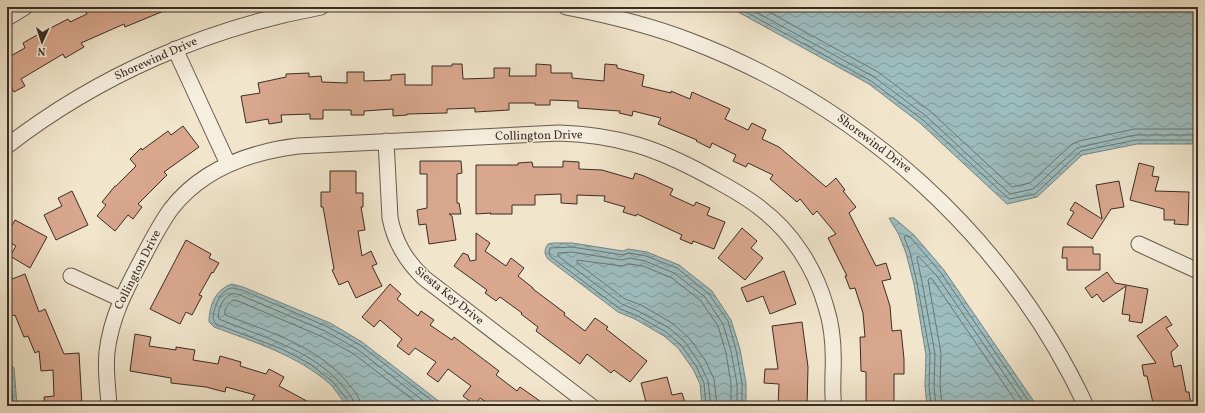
<svg xmlns="http://www.w3.org/2000/svg" width="1205" height="413" font-family="Vollkorn,serif">
<defs>
<pattern id="water-waves" width="16" height="10" patternUnits="userSpaceOnUse"><rect width="16" height="10" fill="#9dbdbf"/><path d="M0 5q4-4 8 0t8 0" fill="none" stroke="#819a9b"/></pattern>
</defs>
<rect width="100%" height="100%" fill="#f1e5cc"/>
<filter id="stains"><feTurbulence type="fractalNoise" baseFrequency=".005" numOctaves="4"/><feColorMatrix values="0 0 0 0 .2 0 0 0 0 .09 0 0 0 0 .02 0 0 0 .5 -.17"/></filter>
<radialGradient id="worn" r=".72"><stop offset=".6" stop-color="#630" stop-opacity="0"/><stop offset="1" stop-color="#630" stop-opacity=".3"/></radialGradient>
<!-- water -->
<path fill="url(#water-waves)" stroke="#758381" d="M729 7H1198V142L1192 144H1137L1082 155 1037 197 1007 204 920 123 869 84Z
M894 218 914 235 944 270 1037 406H927L925 386 926 355 914 284 906 253 899 235 889 218Z
M553 243H572L623 251 628 249 647 252 679 265 712 291 731 320 740 349 746 383V406H702L700 384 693 369 678 348 664 336 635 319 618 312 548 259C544 254 544 250 548 244Z
M232 284 243 287 330 323 362 342 445 406H347C341 399 336 390 330 384 297 355 254 342 214 327L209 322C209 305 216 289 232 284Z
M7 361 14 368 17 406H7Z"/>
<g fill="none" stroke-linecap="round" stroke-linejoin="round">
<!-- shore -->
<path stroke="#6b7572" stroke-width="1" d="M737 7 871 81 923 120 1009 199 1035 194 1081 151 1136 140H1191L1198 139
M747 7 874 77 926 116 1010 194 1033 189 1076 149 1080 147 1135 135H1190L1198 134
M760 7 878 72 930 111 1012 187 1030 183 1072 144 1079 141 1134 129H1189L1198 128
M7 366 10 370 13 406
M350 406 349 402 333 382 310 364 282 349 216 324 213 319C213 310 220 289 232 288 235 288 239 290 242 290L328 327 360 345 439 406
M355 406C354 400 350 395 346 390 315 350 264 338 219 319 216 312 223 297 231 294 233 293 237 294 240 295L325 331 357 349 430 406
M361 406C360 398 356 393 351 387 321 347 270 332 225 315 223 310 229 303 233 300L238 301 323 337 354 354 421 406
M706 406 704 383 696 366 681 345 666 332 636 315 620 309 551 257 549 253 550 248 572 247 623 255 629 253 646 256 677 268 709 294 728 321 736 350 742 383V406
M711 406 708 381 700 364 685 342 669 328 638 311 622 304 558 256V253L572 252 622 260 630 258 645 261 674 273 705 297 723 324 731 351 737 384V406
M717 406 714 379 705 360 689 338 672 323 641 305 625 299 577 263V260L622 266 630 264 643 266 672 278 701 301 718 326 726 353 731 384V406
M931 406 929 386 930 354 917 283 910 252 904 237 906 235 911 238 941 273 1032 406
M936 406 934 386 935 354 922 282 917 258 918 256 937 276 1026 406
M942 406 940 385 941 353 928 280 930 278 932 279 1019 406"/>
</g>
<!-- building -->
<path fill="#d9a78e" stroke="#392d24" d="M84 7 171 8 125 27 124 24 81 43 84 47 65 58 63 54 21 79 25 86 14 92 7 81V58L25 48 23 43 37 35 68 19 70 22 87 14Z
M452 64H462L463 79 494 78V68H510L509 76H536V64L551 65V73H572V78L604 81 605 64 617 65V68L644 75 642 86 671 93V91L690 99 692 92 730 109 725 119 748 130 752 123 766 130 762 139 779 147 826 187 836 178 845 190 843 191 856 207 849 213 876 266 886 263 891 279 882 281 890 306 892 331 901 330 904 359V374H894V406H866V372L861 371 860 337H865L863 313 855 288 850 289 845 276H847L828 238 836 234 817 211 813 215 800 199 797 202 770 179 773 175 748 163 746 167 733 161 736 155 712 143 710 148 696 141 697 140 658 124 661 118 633 111 632 116 619 113 620 111 578 108V101L550 100V105H535V103H509V110L475 112V108L447 109V113L407 114V115L393 116V109L364 111V115H351V110H323V119H310V114L281 115 282 122 269 124 268 119 246 123 241 96 260 93 258 83 286 77V74L309 73V77L321 76 322 82 347 83V72H364V81L391 80V75L405 74V85H432V66H452Z
M183 126 199 147 164 172 167 175 138 204 142 207 133 219 128 215 115 231 97 216 106 205 102 202 115 186H116L136 166 130 159 141 148 142 150 168 131 171 135Z
M420 161H461L462 173 457 174V203H459L461 214H449L452 216 456 240 429 244 426 224 419 225 417 210 427 208V174H420Z
M563 161 579 162V169L602 170 633 179 635 173 644 176 673 189 670 195 694 206 696 202 710 208 707 215 725 222 714 249 693 241 692 244 680 239 682 235 637 214 636 216 623 212 625 207 604 201 605 196 577 195V204L561 203V194L535 195V205H512V214H490L491 213 476 214V165H518V163L532 162 533 167H563Z
M1139 163 1154 167 1152 176 1159 177 1155 191 1189 192 1188 225 1174 224 1175 220H1164V209L1130 200Z
M330 171H356V193H363V207H361L365 230 358 231 362 256 371 251 377 264 372 266 382 286 356 298 348 281 339 285 332 270 334 269 323 207H321V192H330Z
M1119 181 1124 207 1111 209 1092 239 1067 224 1074 212 1070 210 1075 202 1102 219 1096 185Z
M72 191 88 225 56 240 44 215 62 206 58 198Z
M15 220 47 237 30 268 10 256 16 246 7 241V234Z
M742 228 757 241 751 248 763 258 745 280 718 258Z
M476 233 490 243 485 251 506 266 511 258 524 268 518 276 533 288V289L565 313 564 315 585 331 595 318 608 327 606 329 647 361 630 382 614 370 611 373 587 354 580 364 536 331 538 327 521 314 522 313 500 297 496 301 485 293 487 290 454 266 463 253 468 255 470 261 476 260Z
M186 240 211 254 209 258 219 263 213 273 212 272 199 295 202 296 192 315 186 312 180 324 150 309Z
M1063 247H1093V254H1100V270H1067V258H1062Z
M784 271 796 304 770 314 763 296 747 302 741 288Z
M1107 272 1115 283 1148 289 1142 323 1129 321 1130 315 1122 314 1126 286 1103 302 1097 294 1092 298 1085 288Z
M25 274 39 312 45 309 64 354 79 353 82 406H45L44 397 54 396 53 370 41 371 39 351 35 353 28 336 24 337 15 315 11 316 7 306V281Z
M390 284 401 294 397 299 418 316 421 311 434 320 430 325 452 340 454 337 499 371 496 375 517 391 520 387 547 406H492L480 398 475 405 463 396 471 386 448 369 438 382 427 374 436 362 415 348 409 355 397 346 402 339 380 320 374 327 362 317Z
M1166 316 1172 325 1166 328 1178 346 1171 352 1174 367 1181 365 1186 392H1189L1191 406H1158V402L1153 403 1147 376H1144L1142 365 1156 363 1137 336Z
M802 322 808 367 807 406 778 405 779 384 764 383 765 369H778L772 326Z
M135 334 151 337 149 346 176 350V347L195 350 193 360 218 364 220 356 241 362 240 366 266 374 269 369 284 377 279 386 316 406H257L251 403 255 395 226 387 225 392 206 387 171 383V378L130 371Z
M667 377 672 395 682 393 686 406H647L641 383Z"/>
<g fill="none" stroke-linecap="round" stroke-linejoin="round">
<!-- minor casing -->
<g stroke="#675b4e" stroke-width="17">
<path id="minor" d="M566 7C607 15 649 25 688 40 862 106 1007 237 1086 406
M7 18 25 7
M175 49 228 164
M386 141 390 218C395 243 406 261 424 278L591 406
M7 146C99 75 207 28 321 7
M1139 244 1198 271
M71 276 121 299
M109 406C108 388 105 370 107 352 111 317 126 289 142 259 151 242 160 224 171 209 202 169 250 152 298 146L559 133C618 135 657 148 708 176 726 186 744 195 760 208 792 232 815 268 826 307 833 328 834 351 833 373 833 384 832 395 834 406"/>
</g>
<!-- minor -->
<use href="#minor" stroke="#f6eede" stroke-width="15"/>
</g>
<g text-anchor="middle" dominant-baseline="central" stroke-width="3" stroke-linejoin="round" paint-order="stroke">
<!-- street labels -->
<g font-size="12" fill="#392d24" stroke="#f6eede">
<text transform="translate(156 59) rotate(-24)">Shorewind Drive</text>
<text transform="translate(539 136) rotate(-1)">Collington Drive</text>
<text transform="translate(874 144) rotate(37)">Shorewind Drive</text>
<text transform="translate(138 270) rotate(-63)">Collington Drive</text>
<text transform="translate(449 296) rotate(39)">Siesta Key Drive</text>
</g>
</g>
<!-- margin -->
<rect width="1205" height="413" fill="none" stroke="#f1e5cc" stroke-width="24"/>
<rect x="8" y="8" width="1189" height="397" fill="none" stroke="#392d24" stroke-width="2"/>
<rect x="12" y="12" width="1181" height="389" fill="none" stroke="#392d24"/>
<!-- north arrow -->
<g transform="translate(42 42) rotate(183)" stroke="#f6eede" stroke-width="3" paint-order="stroke">
<path d="M0-3L7 15L0 10L-7 15Z" fill="#392d24"/>
<text y="-6" font-size="11" font-weight="bold" text-anchor="middle" fill="#392d24">N</text>
</g>
<rect width="100%" height="100%" filter="url(#stains)"/>
<rect width="100%" height="100%" fill="url(#worn)"/>
</svg>
